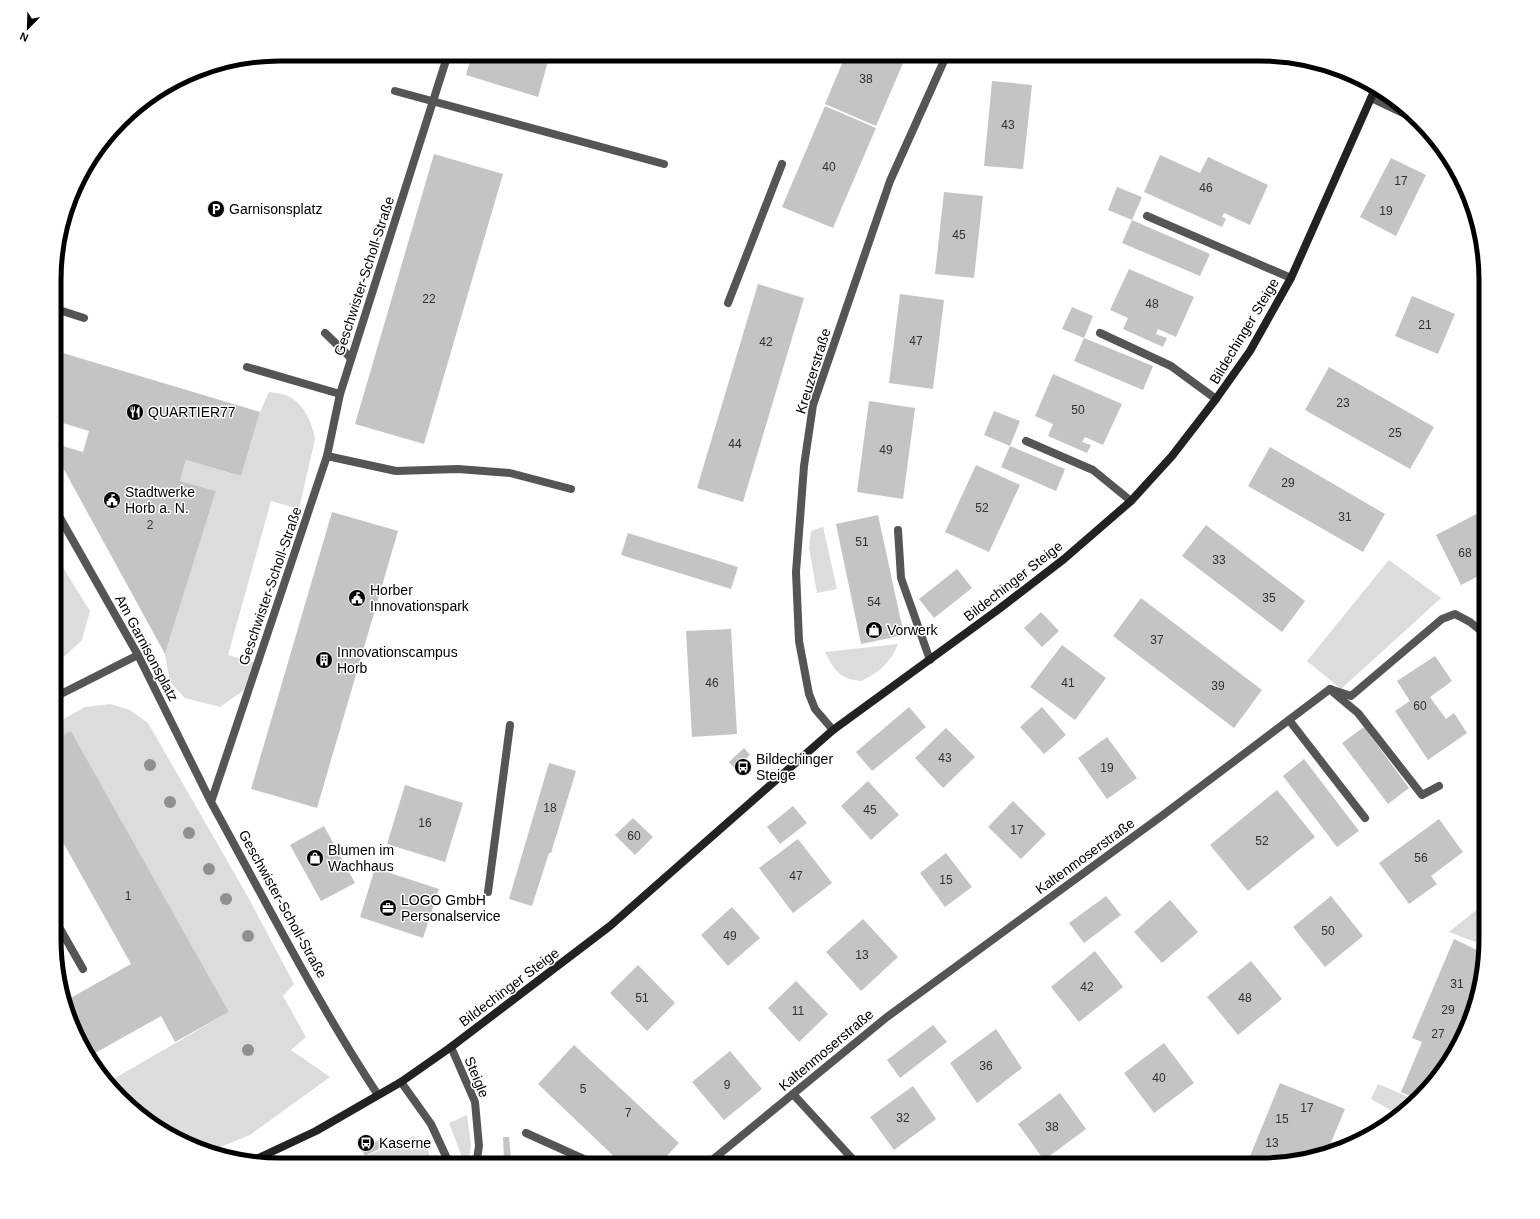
<svg xmlns="http://www.w3.org/2000/svg" width="1540" height="1219" font-family="Arial,sans-serif">
<rect width="100%" height="100%" fill="#fff"/>
<!-- green -->
<path fill="#dcdcdc" d="M269 392C274 393 280 393 285 395 303 401 312 422 315 439L299 509 271 501 228 655 256 663 244 690 220 707 185 698 170 682 165 654 216 491 180 481 186 460 241 476 260 412Z
M823 527 837 589 817 593 809 548 811 531Z
M55 555 90 611 82 640 55 665Z
M1389 560 1441 598 1341 689 1307 661Z
M898 644C891 662 879 673 861 681 840 679 834 670 825 652Z
M110 704 130 710 148 723 248 897 294 984 283 996 306 1037 291 1050 330 1077 250 1135 210 1151 194 1148 131 1109 110 1081 229 1012 71 731 55 739V724L85 707Z
M1486 902V946L1449 932Z
M1378 1084 1416 1100 1399 1115 1371 1099Z
M467 1115 471 1145 468 1165H465L449 1123Z
M414 1136 428 1151 433 1165H345Z"/>
<!-- building -->
<path fill="#c4c4c4" d="M472 54H550L538 97 466 75Z
M846 54H907L876 126 825 104Z
M1029 54H1047L1044 61Z
M992 81 1032 85 1023 169 984 166Z
M825 106 876 128 833 228 782 207Z
M434 154 503 174 424 444 355 424Z
M1160 155 1200 173 1208 157 1268 185 1250 225 1224 213 1222 217 1226 219 1222 227 1144 192Z
M1391 158 1426 175 1396 236 1360 217Z
M1117 187 1142 197 1132 220 1108 210Z
M944 192 983 196 974 278 935 274Z
M1132 220 1210 254 1200 276 1122 243Z
M1129 269 1194 297 1176 337 1158 329 1156 334 1167 338 1163 347 1123 329 1128 318 1110 310Z
M758 284 804 298 743 502 697 488Z
M900 294 944 300 933 389 889 383Z
M1412 296 1455 314 1438 354 1395 336Z
M1072 307 1093 316 1084 338 1062 329Z
M1084 338 1153 366 1143 390 1074 361Z
M56 351 260 412 241 476 186 460 180 481 216 491 165 654 56 455V444L83 452 89 431 56 421Z
M1329 367 1434 427 1410 469 1305 410Z
M1053 374 1122 404 1103 445 1085 437 1082 442 1091 445 1087 453 1048 436 1053 424 1035 416Z
M869 401 915 408 903 499 857 492Z
M994 411 1020 421 1010 446 984 435Z
M1010 446 1065 469 1056 491 1001 467Z
M1270 447 1385 514 1363 552 1248 486Z
M976 465 1020 485 989 552 945 532Z
M1486 509V572L1461 585 1436 535Z
M332 512 398 531 317 808 251 789Z
M878 515 904 635 861 644 836 524Z
M1206 525 1305 601 1282 632 1182 556Z
M628 533 738 567 731 589 621 555Z
M957 569 972 588 934 618 919 599Z
M1141 598 1262 690 1234 728 1113 636Z
M1041 612 1059 631 1042 647 1024 628Z
M731 629 737 734 692 737 686 631Z
M1062 645 1106 678 1075 720 1030 687Z
M1435 656 1452 681 1430 697 1446 719 1454 713 1467 733 1428 760 1395 711 1410 701 1397 681Z
M909 707 926 727 872 771 856 752Z
M1042 707 1066 735 1044 754 1020 727Z
M1364 727 1409 788 1388 804 1342 743Z
M946 728 975 757 943 788 915 758Z
M71 731 229 1012 175 1042 161 1016 90 1056 77 1039 67 1000 131 964 55 828V739Z
M1107 737 1137 778 1107 799 1078 758Z
M744 748 750 755 735 769 729 762Z
M1304 759 1359 831 1337 847 1283 776Z
M549 763 576 771 551 853H549L532 906 509 899Z
M1486 780V790L1480 784Z
M868 781 899 815 871 840 841 806Z
M405 785 463 803 445 862 387 844Z
M1277 790 1315 837 1248 891 1210 845Z
M1013 801 1046 834 1021 859 988 827Z
M793 806 807 823 780 844 767 827Z
M633 818 653 837 635 855 615 835Z
M1439 819 1463 852 1431 876 1437 884 1409 904 1379 863Z
M324 826 355 883 321 901 290 845Z
M798 839 832 883 793 913 759 868Z
M946 853 972 887 945 907 920 873Z
M375 868 439 889 423 938 360 917Z
M1106 896 1121 915 1084 943 1069 923Z
M1331 896 1363 936 1325 967 1293 927Z
M1170 900 1198 932 1162 963 1134 932Z
M732 907 760 938 728 966 701 935Z
M863 919 898 957 861 991 826 952Z
M1454 939 1485 954 1469 1025 1430 1088 1417 1099 1401 1092 1422 1042 1412 1038Z
M1095 951 1123 987 1079 1022 1051 987Z
M1251 961 1282 999 1238 1035 1207 997Z
M638 965 675 1003 647 1031 610 993Z
M796 981 828 1014 799 1042 768 1008Z
M933 1025 947 1042 900 1078 887 1060Z
M996 1029 1022 1068 977 1103 950 1063Z
M1164 1043 1194 1083 1154 1113 1124 1073Z
M574 1045 679 1143 658 1165H623L538 1084Z
M730 1051 762 1089 724 1120 692 1082Z
M1280 1083 1345 1109 1327 1152 1268 1163 1250 1156Z
M913 1086 936 1119 894 1150 870 1117Z
M1060 1093 1086 1129 1044 1160 1018 1124Z
M503 1137H509L511 1158 504 1159Z
M379 1140 383 1147 365 1156 362 1149Z"/>
<g fill="none" stroke-linecap="round" stroke-linejoin="round">
<!-- lane -->
<path stroke="#555" stroke-width="8" d="M395 91 664 164
M1147 216 1291 278
M728 303 782 164
M56 309 84 318
M325 333 351 358
M1100 333 1171 366 1216 399
M247 367 340 394
M1026 441 1093 470 1131 501
M327 456 396 471 458 469 510 473 571 489
M898 530 901 578 930 660
M1330 689 1351 696 1442 619 1455 614 1470 622 1486 635
M1334 693 1358 713 1422 795 1439 786
M1289 720 1365 818
M488 892 510 725
M55 920 83 969
M793 1094 858 1165
M526 1133 597 1165"/>
<!-- street -->
<path stroke="#555" stroke-width="8" d="M1371 98 1409 116 1425 131
M55 509 138 655 211 802
M55 697 138 655
M833 730 815 709 809 694 799 641 796 572 804 466 813 405 890 181 947 54
M451 1047 475 1102 479 1146 476 1165
M401 1082 431 1124 450 1165
M378 1095C316 1001 265 900 211 802L327 456 340 394 448 54
M706 1165 887 1017 1163 815 1330 689"/>
<!-- secondary -->
<path stroke="#222" stroke-width="8" d="M252 1161 316 1131 401 1082 451 1047 610 926 833 730 999 609 1064 559 1131 501 1172 456 1216 399 1250 351 1291 278 1375 89"/>
</g>
<!-- trees -->
<g fill="#8f8f8f">
<circle cx="150" cy="765" r="6"/>
<circle cx="170" cy="802" r="6"/>
<circle cx="189" cy="833" r="6"/>
<circle cx="209" cy="869" r="6"/>
<circle cx="226" cy="899" r="6"/>
<circle cx="248" cy="936" r="6"/>
<circle cx="248" cy="1050" r="6"/>
</g>
<!-- icons -->
<defs>
<g id="parking-disc" transform="scale(0.9)"><circle r="9.5" fill="#000" stroke="#fff"/><path d="M-3.5-5.5H1a3.5 3.5 0 0 1 0 7H-1V5.5H-3.5ZM-1-3.4V-.6H.8a1.4 1.4 0 0 0 0-2.8Z" fill="#fff"/></g>
<g id="restaurant-disc" transform="scale(0.9)"><circle r="9.5" fill="#000" stroke="#fff"/><path d="M-5-6h1v4h1v-4h1v4h1v-4h1v5L-1.5 .5V6h-2V.5L-5-1ZM5-6V6H3V1.5H1.5Q1.5-4 5-6Z" fill="#fff"/></g>
<g id="civic-disc" transform="scale(0.9)"><circle r="9.5" fill="#000" stroke="#fff"/><path d="M-.6-6.5H3V-4.5H.6V-3L4-1V1h2V6H-6V1h2V-1L-.6-3ZM-1.2 2.5V6h2.4V2.5Z" fill="#fff"/></g>
<g id="shop-disc" transform="scale(0.9)"><circle r="9.5" fill="#000" stroke="#fff"/><path d="M-5-2.5h2.3a2.7 3.5 0 0 1 5.4 0H5L5.5 6h-11ZM-1.5-2.5h3a1.5 2.3 0 0 0-3 0Z" fill="#fff"/></g>
<g id="building-disc" transform="scale(0.9)"><circle r="9.5" fill="#000" stroke="#fff"/><path d="M-4-6H4V6H1V3H-1V6H-4ZM-2.5-4.3h1.7v1.8h-1.7ZM.8-4.3h1.7v1.8H.8ZM-2.5-1h1.7V.8h-1.7ZM.8-1h1.7V.8H.8Z" fill="#fff"/></g>
<g id="bus-disc" transform="scale(0.9)"><circle r="9.5" fill="#000" stroke="#fff"/><path d="M-5-6H5V4H4V6H2V4H-2V6H-4V4H-5ZM-3.5-4V0h7V-4ZM-3.5 1.2v1.5H-2V1.2ZM2 1.2v1.5H3.5V1.2Z" fill="#fff"/></g>
<g id="office-disc" transform="scale(0.9)"><circle r="9.5" fill="#000" stroke="#fff"/><path d="M-6-3h4V-5.5h4V-3h4V5H-6ZM-1-4.5V-3h2v-1.5ZM-6 0V1H6V0Z" fill="#fff"/></g>
</defs>
<g fill-rule="evenodd">
<use href="#parking-disc" x="216" y="209"/>
<use href="#restaurant-disc" x="135" y="412"/>
<use href="#civic-disc" x="112" y="500"/>
<use href="#civic-disc" x="357" y="598"/>
<use href="#shop-disc" x="874" y="630"/>
<use href="#building-disc" x="324" y="660"/>
<use href="#bus-disc" x="743" y="767"/>
<use href="#shop-disc" x="315" y="858"/>
<use href="#office-disc" x="388" y="908"/>
<use href="#bus-disc" x="366" y="1143"/>
</g>
<g text-anchor="middle" dominant-baseline="central" stroke-width="3" stroke-linejoin="round" paint-order="stroke">
<!-- number labels -->
<g font-size="12" fill="#313131">
<text x="866" y="79">38</text>
<text x="1008" y="125">43</text>
<text x="829" y="167">40</text>
<text x="1401" y="181">17</text>
<text x="1206" y="188">46</text>
<text x="1386" y="211">19</text>
<text x="959" y="235">45</text>
<text x="429" y="299">22</text>
<text x="1152" y="304">48</text>
<text x="1425" y="325">21</text>
<text x="916" y="341">47</text>
<text x="766" y="342">42</text>
<text x="1343" y="403">23</text>
<text x="1078" y="410">50</text>
<text x="1395" y="433">25</text>
<text x="735" y="444">44</text>
<text x="886" y="450">49</text>
<text x="1288" y="483">29</text>
<text x="982" y="508">52</text>
<text x="1345" y="517">31</text>
<text x="150" y="525">2</text>
<text x="862" y="542">51</text>
<text x="1465" y="553">68</text>
<text x="1219" y="560">33</text>
<text x="1269" y="598">35</text>
<text x="874" y="602">54</text>
<text x="1157" y="640">37</text>
<text x="712" y="683">46</text>
<text x="1068" y="683">41</text>
<text x="1218" y="686">39</text>
<text x="1420" y="706">60</text>
<text x="945" y="758">43</text>
<text x="1107" y="768">19</text>
<text x="550" y="808">18</text>
<text x="870" y="810">45</text>
<text x="425" y="823">16</text>
<text x="1017" y="830">17</text>
<text x="634" y="836">60</text>
<text x="1262" y="841">52</text>
<text x="1421" y="858">56</text>
<text x="796" y="876">47</text>
<text x="946" y="880">15</text>
<text x="128" y="896">1</text>
<text x="1328" y="931">50</text>
<text x="730" y="936">49</text>
<text x="862" y="955">13</text>
<text x="1457" y="984">31</text>
<text x="1087" y="987">42</text>
<text x="642" y="998">51</text>
<text x="1245" y="998">48</text>
<text x="1448" y="1010">29</text>
<text x="798" y="1011">11</text>
<text x="1438" y="1034">27</text>
<text x="986" y="1066">36</text>
<text x="1159" y="1078">40</text>
<text x="727" y="1085">9</text>
<text x="583" y="1089">5</text>
<text x="1307" y="1108">17</text>
<text x="628" y="1113">7</text>
<text x="903" y="1118">32</text>
<text x="1282" y="1119">15</text>
<text x="1052" y="1127">38</text>
<text x="1272" y="1143">13</text>
</g>
<!-- poi labels -->
<g font-size="14" fill="#000" stroke="#fff" text-anchor="start">
<text x="229" y="209">Garnisonsplatz</text>
<text x="148" y="412">QUARTIER77</text>
<text x="125" y="492">Stadtwerke<tspan x="125" dy="16">Horb a. N.</tspan></text>
<text x="370" y="590">Horber<tspan x="370" dy="16">Innovationspark</tspan></text>
<text x="887" y="630">Vorwerk</text>
<text x="337" y="652">Innovationscampus<tspan x="337" dy="16">Horb</tspan></text>
<text x="756" y="759">Bildechinger<tspan x="756" dy="16">Steige</tspan></text>
<text x="328" y="850">Blumen im<tspan x="328" dy="16">Wachhaus</tspan></text>
<text x="401" y="900">LOGO GmbH<tspan x="401" dy="16">Personalservice</tspan></text>
<text x="379" y="1143">Kaserne</text>
</g>
<!-- street labels -->
<g font-size="14" fill="#000" stroke="#fff">
<text transform="translate(364 276) rotate(-72)">Geschwister-Scholl-Straße</text>
<text transform="translate(1244 331) rotate(-59)">Bildechinger Steige</text>
<text transform="translate(813 371) rotate(-73)">Kreuzerstraße</text>
<text transform="translate(1013 581) rotate(-38)">Bildechinger Steige</text>
<text transform="translate(270 586) rotate(-71)">Geschwister-Scholl-Straße</text>
<text transform="translate(147 648) rotate(62)">Am Garnisonsplatz</text>
<text transform="translate(1085 856) rotate(-36)">Kaltenmoserstraße</text>
<text transform="translate(283 904) rotate(61)">Geschwister-Scholl-Straße</text>
<text transform="translate(509 987) rotate(-37)">Bildechinger Steige</text>
<text transform="translate(826 1050) rotate(-40)">Kaltenmoserstraße</text>
<text transform="translate(477 1077) rotate(68)">Steigle</text>
</g>
</g>
<!-- crop -->
<path d="M0 0H1540V1219H0ZM280 61H1260A219 219 0 0 1 1479 280V939A219 219 0 0 1 1260 1158H280A219 219 0 0 1 61 939V280A219 219 0 0 1 280 61Z" fill="#fff" fill-rule="evenodd"/>
<path fill="none" stroke="#000" stroke-width="5" d="M280 61H1260A219 219 0 0 1 1479 280V939A219 219 0 0 1 1260 1158H280A219 219 0 0 1 61 939V280A219 219 0 0 1 280 61Z"/>
<!-- north arrow -->
<g transform="translate(28 28) rotate(203)" stroke="#ffffff" stroke-width="3" paint-order="stroke">
<path d="M0-3L7 15L0 10L-7 15Z" fill="#000000"/>
<text y="-6" font-size="11" font-weight="bold" text-anchor="middle" fill="#000000">N</text>
</g>
</svg>
